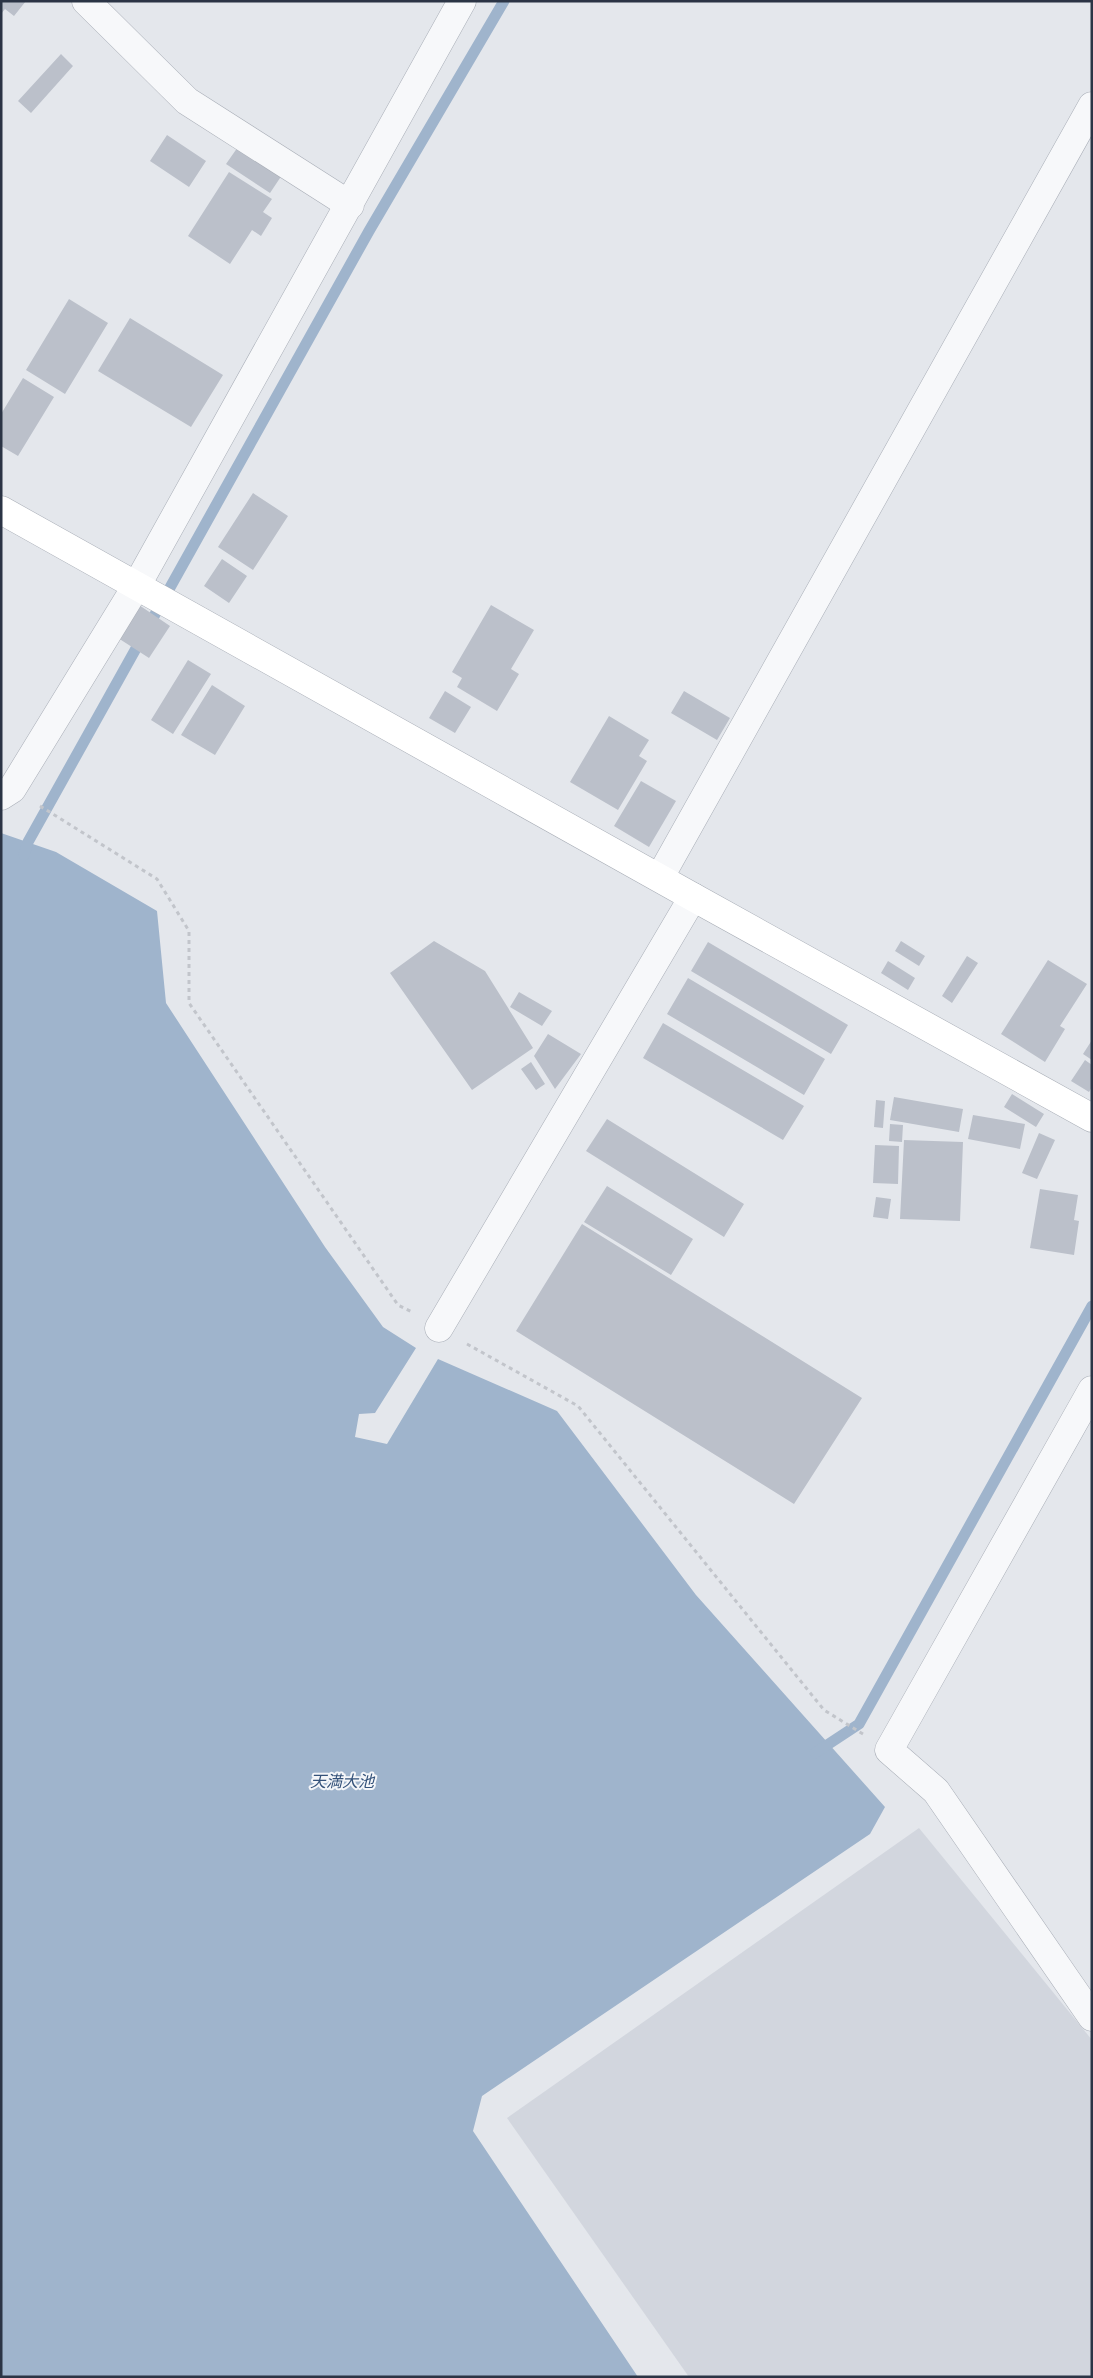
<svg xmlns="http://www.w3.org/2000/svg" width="1093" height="2378" font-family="Mulish,'Noto Sans JP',sans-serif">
<rect width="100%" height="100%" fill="#e4e7ec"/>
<!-- built -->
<path fill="#d2d6de" d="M919 1828 1092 2040V2377H689L507 2118Z"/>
<!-- water -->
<path fill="#9fb4cc" d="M1 833 56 852 157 911 166 1003 325 1247 383 1327 416 1348 375 1413 359 1414 355 1437 387 1444 438 1359 557 1411 696 1595 885 1807 870 1834 482 2096 473 2131 638 2377H1Z"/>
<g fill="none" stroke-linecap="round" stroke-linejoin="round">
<!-- stream -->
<path stroke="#9fb4cc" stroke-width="11" d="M24 855 28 842 369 231 504 1
M815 1753 859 1724 1092 1306"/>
</g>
<!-- building -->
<path fill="#bbc0ca" d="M1 1H26L14 16 5 9 1 14Z
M61 54 73 66 31 113 18 101Z
M167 135 206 161 189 187 150 161Z
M240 144 284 172 270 193 226 164Z
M229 172 272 199 263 212 272 218 261 236 252 230 230 264 188 236Z
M69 299 108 323 65 394 26 370Z
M130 318 223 375 191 427 98 371Z
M23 378 54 397 18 456 1 446V414Z
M253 493 288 516 253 570 218 547Z
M222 559 247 576 229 603 204 586Z
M139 605 170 626 149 658 118 638Z
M491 605 534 630 511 669 519 674 497 711 457 687 462 678 452 672Z
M188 660 211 674 173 734 151 720Z
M212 685 245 706 215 755 181 735Z
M445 691 471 707 455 733 429 718Z
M684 691 730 718 717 740 671 713Z
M609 716 649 740 639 756 647 761 618 810 570 782Z
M641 781 676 801 649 847 614 826Z
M434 941 485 971 533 1048 472 1090 390 973Z
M901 941 925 956 919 966 895 951Z
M708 942 848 1025 831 1054 691 971Z
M967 956 978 963 952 1003 942 996Z
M1048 960 1087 984 1060 1026 1065 1029 1045 1062 1001 1034Z
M888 961 915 978 908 990 881 973Z
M688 978 825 1059 804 1095 667 1014Z
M519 992 552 1011 542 1026 510 1007Z
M663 1023 804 1106 783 1140 643 1058Z
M548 1034 581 1054 555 1089 534 1056Z
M1092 1040V1060L1083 1054Z
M1085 1060 1092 1065V1087L1089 1092 1071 1081Z
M531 1062 545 1084 536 1090 521 1069Z
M1012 1094 1044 1114 1036 1127 1004 1107Z
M894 1097 963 1109 959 1132 890 1120Z
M876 1100 885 1101 883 1128 874 1127Z
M973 1115 1025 1124 1020 1149 968 1139Z
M607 1119 744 1204 724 1237 586 1151Z
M890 1124 903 1125 902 1142 889 1141Z
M1039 1133 1055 1140 1037 1179 1022 1173Z
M904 1140 963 1142 960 1221 900 1219Z
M875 1145 899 1146 898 1184 873 1183Z
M607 1186 693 1239 671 1275 584 1222Z
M1040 1189 1078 1195 1074 1220 1079 1221 1074 1255 1030 1248Z
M876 1197 891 1199 888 1219 873 1217Z
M582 1224 862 1398 794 1504 516 1331Z"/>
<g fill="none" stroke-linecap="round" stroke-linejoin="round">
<!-- street casing -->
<g stroke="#a9aeb7" stroke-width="29">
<path id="street" d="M86 1 187 101 350 205
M1 796 12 789 137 585 462 1
M660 877 1092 106
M439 1328 693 897
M1092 1390 889 1750 936 1791 1092 2017"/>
</g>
<!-- secondary casing -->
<g stroke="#a9aeb7" stroke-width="29">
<path id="secondary" d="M1 510 693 897 1092 1118"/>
</g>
<!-- path -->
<path stroke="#c2c5cb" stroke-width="3" stroke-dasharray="4 4" stroke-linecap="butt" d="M40 806 157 879 189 931V1003L398 1305 412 1312
M467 1344 578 1406 824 1710 863 1734"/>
<!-- street -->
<use href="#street" stroke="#f7f8fa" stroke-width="28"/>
<!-- secondary -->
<use href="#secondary" stroke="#fff" stroke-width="28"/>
</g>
<g text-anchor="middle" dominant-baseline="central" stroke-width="4" stroke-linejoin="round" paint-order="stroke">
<!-- water labels -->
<g font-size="16" font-style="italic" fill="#34527a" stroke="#f4f6f9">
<text x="342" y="1781">天満大池</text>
</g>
</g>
<!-- border -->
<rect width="1093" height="2378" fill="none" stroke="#2b3445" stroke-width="5"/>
</svg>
